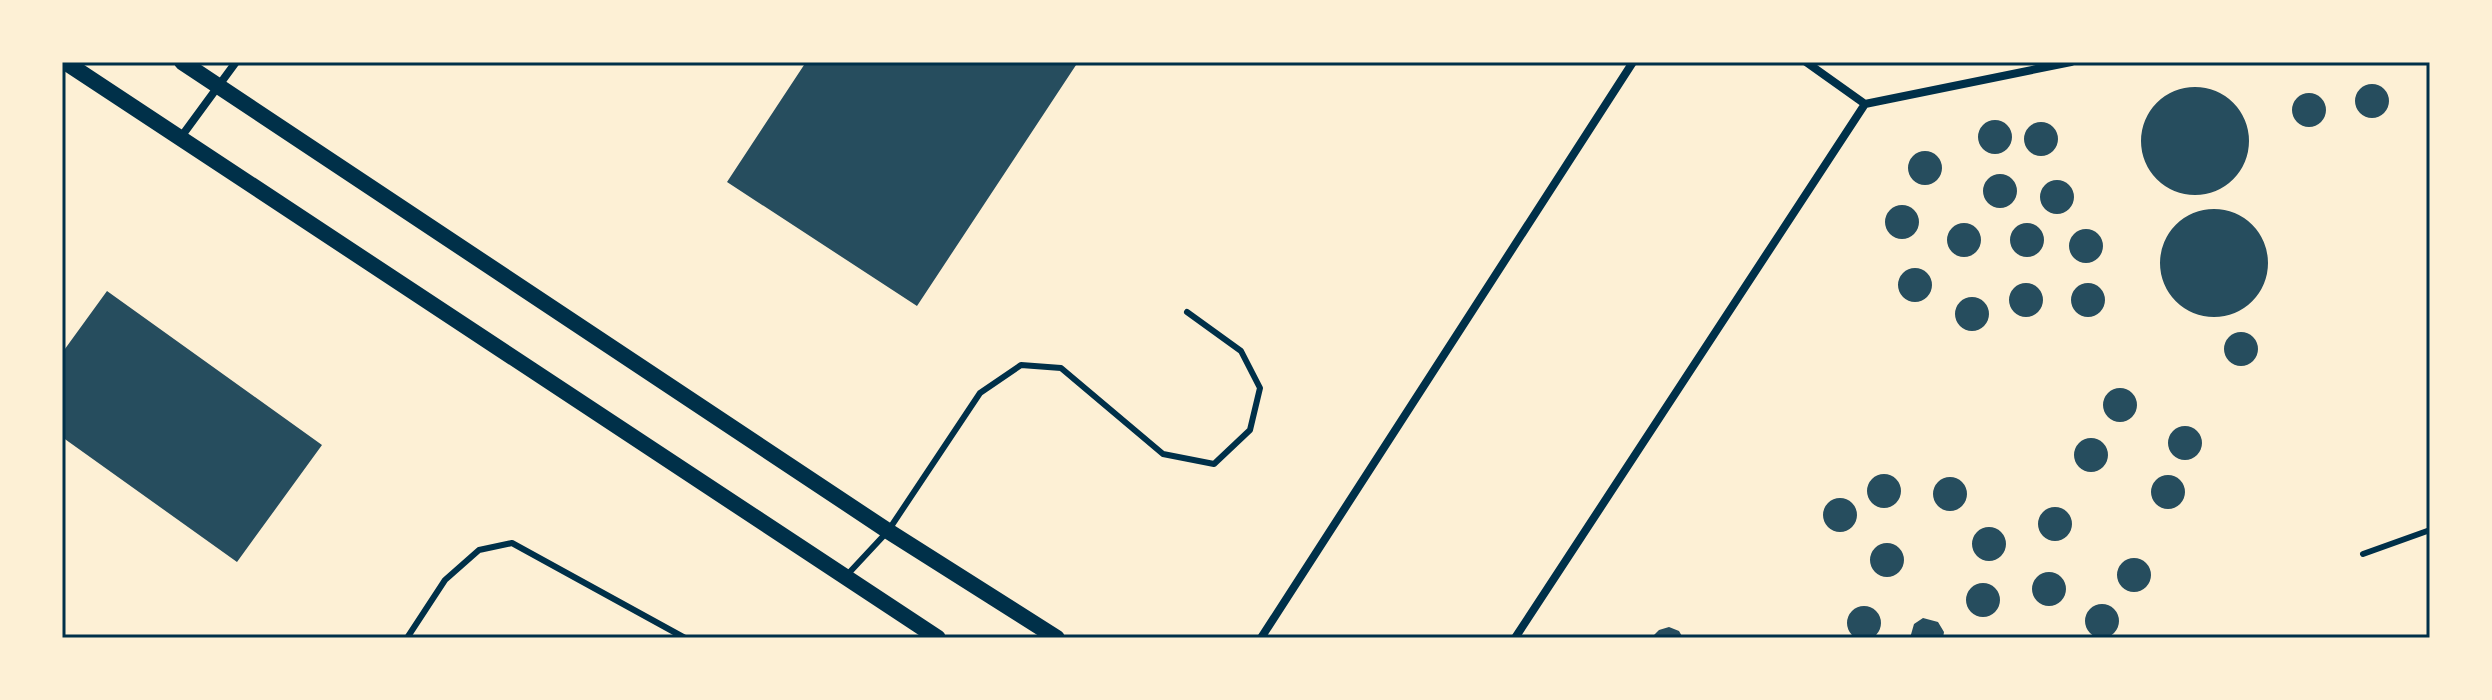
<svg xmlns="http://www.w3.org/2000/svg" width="2492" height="700" font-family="'Times New Roman',serif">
<rect width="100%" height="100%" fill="#fdf0d5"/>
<!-- building -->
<path fill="#264d5e" d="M806 62H1078L917 306 727 182Z
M2355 101a17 17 0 1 1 34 0a17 17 0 1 1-34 0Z
M2141 141a54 54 0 1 1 108 0a54 54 0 1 1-108 0Z
M2292 110a17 17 0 1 1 34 0a17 17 0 1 1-34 0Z
M1978 137a17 17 0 1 1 34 0a17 17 0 1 1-34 0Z
M2024 139a17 17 0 1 1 34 0a17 17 0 1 1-34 0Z
M1908 168a17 17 0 1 1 34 0a17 17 0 1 1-34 0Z
M1983 191a17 17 0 1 1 34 0a17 17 0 1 1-34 0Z
M2040 197a17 17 0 1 1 34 0a17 17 0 1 1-34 0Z
M1885 222a17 17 0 1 1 34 0a17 17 0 1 1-34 0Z
M2160 263a54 54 0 1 1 108 0a54 54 0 1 1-108 0Z
M2010 240a17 17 0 1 1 34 0a17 17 0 1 1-34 0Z
M1947 240a17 17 0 1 1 34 0a17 17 0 1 1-34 0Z
M2069 246a17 17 0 1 1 34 0a17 17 0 1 1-34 0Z
M1898 285a17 17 0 1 1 34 0a17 17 0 1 1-34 0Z
M2009 300a17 17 0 1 1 34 0a17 17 0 1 1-34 0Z
M2071 300a17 17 0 1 1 34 0a17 17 0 1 1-34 0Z
M107 291 322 445 237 562 62 437V353Z
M1955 314a17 17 0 1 1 34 0a17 17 0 1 1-34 0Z
M2224 349a17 17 0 1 1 34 0a17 17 0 1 1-34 0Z
M2103 405a17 17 0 1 1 34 0a17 17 0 1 1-34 0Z
M2168 443a17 17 0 1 1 34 0a17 17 0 1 1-34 0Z
M2074 455a17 17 0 1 1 34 0a17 17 0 1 1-34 0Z
M1867 491a17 17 0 1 1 34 0a17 17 0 1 1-34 0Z
M2151 492a17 17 0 1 1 34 0a17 17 0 1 1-34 0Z
M1933 494a17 17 0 1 1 34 0a17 17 0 1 1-34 0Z
M1823 515a17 17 0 1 1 34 0a17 17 0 1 1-34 0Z
M2038 524a17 17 0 1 1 34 0a17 17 0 1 1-34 0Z
M1972 544a17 17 0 1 1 34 0a17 17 0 1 1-34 0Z
M1870 560a17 17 0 1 1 34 0a17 17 0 1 1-34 0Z
M2117 575a17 17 0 1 1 34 0a17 17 0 1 1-34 0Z
M2032 589a17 17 0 1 1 34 0a17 17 0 1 1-34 0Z
M1966 600a17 17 0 1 1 34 0a17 17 0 1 1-34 0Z
M2085 621a17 17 0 1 1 34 0a17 17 0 1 1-34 0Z
M1847 623a17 17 0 1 1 34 0a17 17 0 1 1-34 0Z
M1923 618 1938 622 1944 632 1943 638H1910L1914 624Z
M1669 627 1679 631 1683 638H1651L1659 630Z"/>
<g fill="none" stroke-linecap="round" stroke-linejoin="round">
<!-- service -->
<path stroke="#003049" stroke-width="6" d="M2363 554 2430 530
M847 575 888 531 980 393 1021 365 1061 368 1163 454 1214 464 1250 430 1260 388 1241 351 1187 312
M407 638 445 580 479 550 512 543 685 638"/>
<!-- minor -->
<path stroke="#003049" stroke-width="8" d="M1806 62 1865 104
M181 137 236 62
M1261 638 1633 62
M1515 638 1865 104 2071 62"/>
<!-- secondary -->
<path stroke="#003049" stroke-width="16" d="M65 62 938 638
M182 62 888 531 1057 638"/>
</g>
<!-- border -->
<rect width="2492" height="700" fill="none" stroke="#fdf0d5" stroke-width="128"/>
<rect x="64" y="64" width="2364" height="572" fill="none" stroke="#003049" stroke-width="3"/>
</svg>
